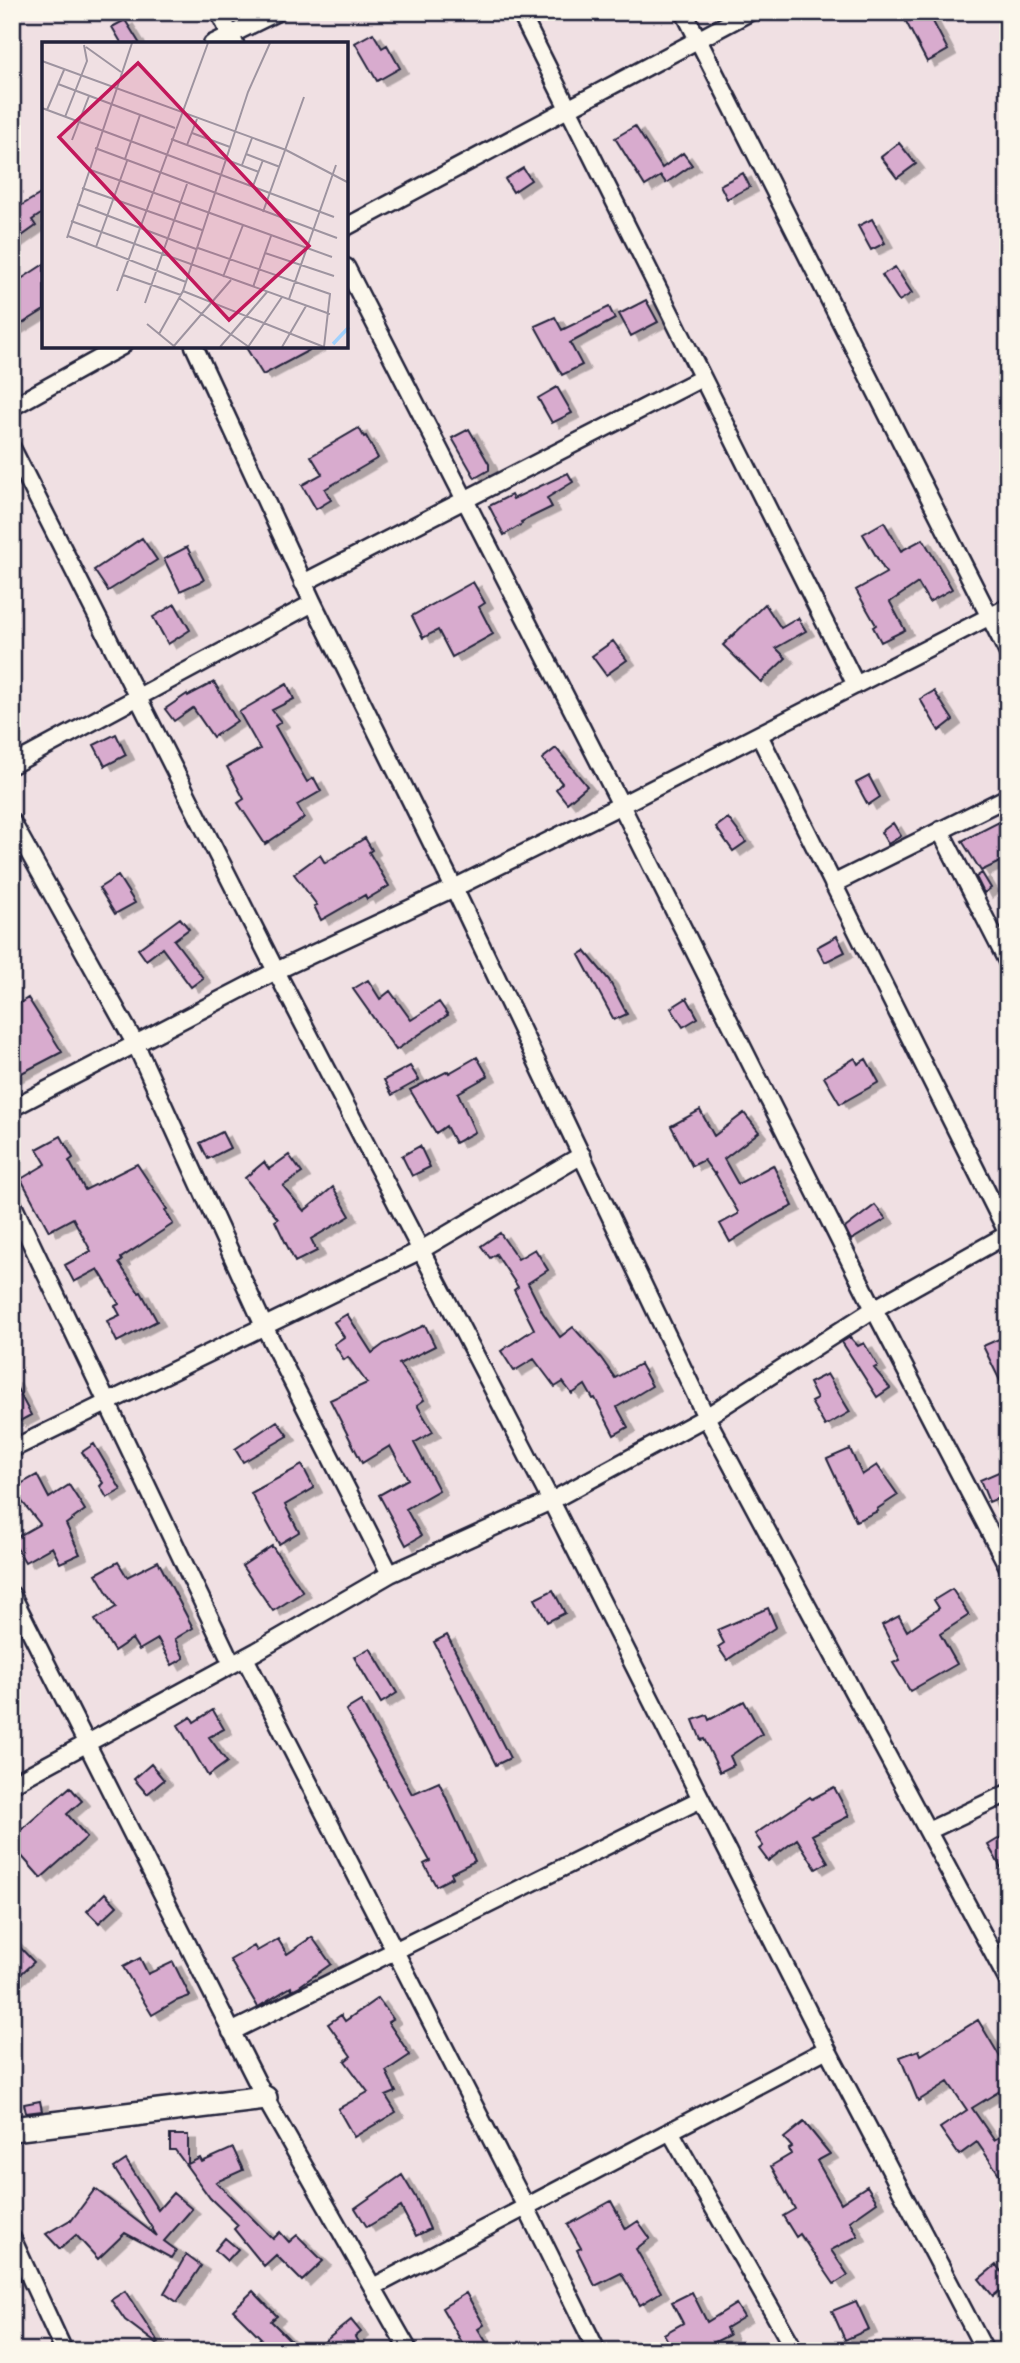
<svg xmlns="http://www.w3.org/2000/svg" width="1020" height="2363" font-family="'Gochi Hand',sans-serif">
<defs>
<filter id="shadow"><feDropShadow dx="8" dy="4.5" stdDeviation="0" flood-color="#0004"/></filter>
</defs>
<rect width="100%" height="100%" fill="#f0e0e3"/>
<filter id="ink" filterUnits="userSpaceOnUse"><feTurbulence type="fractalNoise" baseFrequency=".0143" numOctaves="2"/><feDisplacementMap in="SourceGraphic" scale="14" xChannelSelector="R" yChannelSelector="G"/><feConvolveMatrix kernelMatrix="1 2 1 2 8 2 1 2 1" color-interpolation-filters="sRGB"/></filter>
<g filter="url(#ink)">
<!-- building -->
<path fill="#d8abce" stroke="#22223b" stroke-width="2" filter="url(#shadow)" d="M901 12H928L948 50 927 62Z
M125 20 140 44H122L112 27Z
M373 33 382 48 387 45 400 68 377 81 355 43Z
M635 126 662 168 683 153 692 165 666 183 661 176 645 186 615 138Z
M899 143 916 164 897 178 881 157Z
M523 168 531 180 513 192 505 179Z
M743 173 750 187 727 199 720 185Z
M44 192V212L32 220 36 226 12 243V211Z
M872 219 885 243 871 250 858 226Z
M44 264V310L12 330V285Z
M895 267 912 293 899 301 882 275Z
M646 300 658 322 631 336 619 314Z
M609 307 615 319 570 343 582 365 562 375 535 326 555 317 562 330Z
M245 346H317L263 375Z
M557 387 572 413 552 423 538 398Z
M359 428 364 437 366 436 378 458 325 489 331 500 316 509 302 485 322 474 311 456Z
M469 429 489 464V470L475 478 452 438Z
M568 473 573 482 547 498 552 507 521 522 522 524 504 535 489 506 511 495 513 499Z
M884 522 901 551 923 539 952 589 929 602 918 583 890 602 905 630 881 642 873 627 876 625 856 590 886 573 863 534Z
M142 538 157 560 108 591 94 570Z
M187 547 204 580 180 591 164 559Z
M473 582 485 603 479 607 493 634 452 657 438 630 423 638 412 616Z
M175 604 190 630 168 644 153 617Z
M765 604 781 628 798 618 806 631 776 648 786 658 761 682 723 645Z
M613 641 627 660 606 675 592 656Z
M214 682 237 721 213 737 193 708 174 721 165 709 187 694 188 696Z
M287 684 294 699 272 710 281 722 275 726 307 782 314 778 321 791 297 805 304 817 301 820 265 844 238 803 244 799 227 767 260 749 239 712Z
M934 691 953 720 939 731 920 699Z
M116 734 126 755 105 766 94 745Z
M556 748 587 786 567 803 556 789 562 783 542 759Z
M869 776 880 797 868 805 856 783Z
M728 818 746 842 733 851 716 827Z
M1001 821 1008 835V858L981 871 962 841Z
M893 823 901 836 888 844 881 832Z
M365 838 372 850 369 852 389 886 367 899 365 895 321 920 314 906 317 905 294 874 320 855 325 863Z
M982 873 991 888 984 893 976 877Z
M118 876 135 903 115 914 99 888Z
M180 918 189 929 174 940 203 978 191 987 162 948 146 960 138 949Z
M837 936 845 952 825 962 817 947Z
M585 951 609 980 627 1014 614 1020 579 955Z
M368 980 380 999 390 991 411 1020 439 1002 448 1015 396 1050 353 989Z
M28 998 62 1052 12 1078V1008Z
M687 998 698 1018 683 1027 671 1008Z
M477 1057 488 1076 458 1093 475 1132 455 1143 446 1126 436 1133 410 1090 448 1071 449 1073Z
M855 1058 858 1064 866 1059 879 1082 840 1104 824 1077Z
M410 1066 419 1080 392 1095 384 1080Z
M700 1110 714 1136 744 1113 759 1132 724 1159 738 1184 773 1165 793 1206 768 1218 730 1242 720 1224 738 1214V1212L715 1173 714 1174 704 1160 692 1166 671 1126Z
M222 1132 230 1148 208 1159 200 1143Z
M61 1136 73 1158 69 1161 85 1190 137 1164 167 1209 165 1210 173 1224 121 1258 122 1261 119 1263 139 1293 141 1292 157 1321 117 1342 107 1321 120 1315 115 1306 119 1304 98 1269 74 1282 65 1265 91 1251 73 1218 49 1231 21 1179 46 1164 37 1149Z
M420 1146 430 1167 412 1176 402 1156Z
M289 1155 302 1173 283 1186 304 1211 333 1187 350 1216 311 1239 317 1251 295 1262 275 1221 278 1219 245 1178 264 1162 269 1169Z
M875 1205 886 1219 851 1240 845 1228Z
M500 1233 518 1259 535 1249 548 1270 528 1283 543 1313 560 1337 573 1327 601 1358 615 1378 640 1364 652 1386 617 1407 628 1427 614 1435 595 1398 593 1399 585 1385 572 1394 563 1382 555 1387 534 1359 514 1371 501 1351 534 1329 514 1290 518 1287 496 1254 490 1258 481 1246Z
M347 1314 372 1353 384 1344 425 1325 435 1346 399 1364 424 1400 417 1405 433 1432 414 1443 439 1490 406 1509 421 1536 406 1545 379 1495 408 1479 390 1446 362 1463 330 1400 367 1383 348 1357 344 1360 334 1344 344 1337 334 1322Z
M1008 1335V1397L983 1346Z
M850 1337 858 1346 864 1343 878 1366 874 1368 890 1388 877 1397 842 1342Z
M827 1374 850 1412 825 1426 811 1402 817 1399 809 1383Z
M12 1379 31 1415 18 1422 17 1419 12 1422Z
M277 1421 288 1436 243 1462 235 1449Z
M94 1444 121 1490 107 1498 100 1486 103 1483 82 1452Z
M850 1449 862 1475 877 1465 898 1495 877 1509 878 1511 856 1521 827 1459Z
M302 1465 314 1488 285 1505 299 1532 279 1544 251 1493Z
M1003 1470 1008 1480V1494L989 1502 980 1480Z
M37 1475 49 1498 69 1485 85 1510 66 1524 80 1554 60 1563 52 1547 25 1562 12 1540 40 1524 12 1489Z
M272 1546 303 1592 273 1611 242 1566Z
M158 1561 193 1628 175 1639 184 1658 172 1665 158 1639 139 1650 132 1639 114 1651 95 1620 116 1607 96 1574 118 1562 127 1577Z
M952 1589 969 1615 940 1634 957 1664 910 1691 893 1663 900 1660 882 1625 899 1616 907 1631 939 1608 934 1600Z
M553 1590 565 1613 547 1622 535 1599Z
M768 1608 776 1627 727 1660 718 1647 724 1643 717 1630Z
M447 1635 510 1758 496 1765 434 1642Z
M370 1648 397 1693 381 1703 354 1657Z
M361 1701 412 1794 439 1782 475 1861 451 1873 453 1877 436 1886 424 1864 430 1861 346 1710Z
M744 1701 762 1734 730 1756 734 1765 720 1772 704 1739 701 1740 693 1720 707 1715 709 1720Z
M213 1710 224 1729 209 1737 227 1762 208 1776 178 1725 191 1717 194 1722Z
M151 1764 164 1780 147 1794 134 1779Z
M70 1787 82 1801 67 1814 87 1837 41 1878 12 1845V1838Z
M834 1787 849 1816 812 1835 828 1862 816 1869 797 1839 768 1861 759 1849 763 1846 755 1834 810 1797 812 1799Z
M1008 1833V1880L988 1845Z
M105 1893 117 1906 99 1923 87 1911Z
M312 1937 331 1964 298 1987 292 1990 291 1987 258 2007 230 1960 254 1946 257 1951 278 1939 287 1954Z
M12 1939 34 1962 12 1982Z
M140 1958 148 1974 173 1962 190 1996 176 2001 152 2015 123 1967Z
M378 1998 393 2019 388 2022 410 2055 386 2071 396 2092 386 2096 396 2112 354 2137 338 2109 368 2092 345 2061 351 2056 328 2024 341 2015 345 2021Z
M978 2020 1008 2070V2086L972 2108 994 2140 1008 2132V2187L977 2142 959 2155 940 2128 967 2110 948 2082 918 2101 900 2057 919 2050 921 2055Z
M40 2101 42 2111 26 2113 24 2104Z
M804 2122 830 2154 817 2161 841 2203 867 2186 877 2202 850 2221 858 2236 831 2250 848 2275 834 2284 800 2234 796 2237 783 2216 795 2209 771 2166 791 2154 789 2149 792 2147 784 2138Z
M170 2135H188V2164L200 2158 202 2162 233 2148 243 2170 216 2182 273 2239 280 2232 289 2242 297 2235 323 2261 302 2281 276 2255 264 2266 234 2229 238 2225 210 2198 175 2150H170Z
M126 2160 158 2210 173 2193 192 2209 164 2241 176 2250 171 2258 125 2233 98 2259 76 2235 60 2249 46 2234 70 2220 71 2221 95 2189 157 2236 114 2168Z
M402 2175 417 2200 430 2229 416 2236 401 2207 367 2227 355 2208Z
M611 2201 626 2229 638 2221 650 2238 636 2249 661 2292 640 2305 621 2273 595 2286 577 2250 581 2248 568 2225Z
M225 2238 238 2249 227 2261 215 2250Z
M186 2255 201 2266 177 2302 164 2293Z
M996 2265 1008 2280V2284L993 2296 979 2279Z
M125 2291 159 2343 157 2344 125 2320 111 2300Z
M253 2291 277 2316 271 2321 301 2351H267L257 2342 261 2338 233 2310Z
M692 2292 707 2322 736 2304 744 2317 726 2328 729 2335 697 2351H673L664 2334 683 2323 672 2302Z
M466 2293 484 2325 478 2329 492 2351H467L442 2308Z
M856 2301 869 2329 845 2340 832 2311Z
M351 2320 361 2332 355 2337 363 2351H332L324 2342Z"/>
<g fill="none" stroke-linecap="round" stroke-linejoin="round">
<!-- street casing -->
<g stroke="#22223b" stroke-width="21">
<path id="street" d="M219 12 235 44
M520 12 856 685
M684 12 1008 653
M212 44 277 12
M346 227 750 12
M346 267 621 805 874 1309 1008 1567
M194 346 313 603 454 888 706 1417 1008 1981
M12 407 122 346
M12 448 276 971 551 1501 827 2049 985 2351
M303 583 702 378
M759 735 1008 1234
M12 765 313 603
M12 822 136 1045 264 1326 390 1574
M940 830 1008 963
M833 884 1008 797
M12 1108 276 971 454 888 621 805 1008 607
M12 1203 232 1664
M12 1449 421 1250 582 1155
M12 1595 265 2098 409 2351
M245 1658 526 2207 597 2351
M12 1784 257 1651 390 1574 551 1501 706 1417 874 1309 1008 1234
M928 1831 1008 1793
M231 2032 701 1799
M670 2131 795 2351
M12 2238 64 2351
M373 2287 827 2049"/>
</g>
<!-- secondary casing -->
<g stroke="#22223b" stroke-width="28">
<path id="secondary" d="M12 2129 265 2098"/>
</g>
<!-- street -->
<use href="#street" stroke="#fbf7ec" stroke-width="16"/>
<!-- secondary -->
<use href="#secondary" stroke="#fbf7ec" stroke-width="23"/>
</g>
</g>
<!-- overview -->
<g transform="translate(42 42)">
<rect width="306" height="306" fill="#f0e0e3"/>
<path fill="none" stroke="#a1d1fd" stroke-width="3.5" d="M291 302 307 285"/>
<path fill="none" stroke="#9e94a0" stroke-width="2" d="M44 5 79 30M0 19 244 108 307 141M16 42 133 86M0 66 292 175M5 68 22 28M23 75 45 19 42 3M150 91 188 105M129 97 217 130M30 98 47 54M145 103 155 77M53 106 295 196M204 112 238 125M83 117 98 73M200 123 210 96M46 127 290 215M211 144 221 118M40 146 160 188M35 162 154 207M221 170 262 55M29 179 288 272M26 194 144 240M25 196 90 1M54 205 85 119M156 206 288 252 282 305M223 211 292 234M81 233 139 253M181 235 201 183M211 245 229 194M75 249 166 1M141 249 282 305M137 256 207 305M247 257 294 123M103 261 145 142M105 282 133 305M117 292 141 249 206 50 228 1M131 305 189 238M178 305 225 250M206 305 240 255M240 305 264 264"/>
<path fill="#c2185b" fill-opacity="0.15" stroke="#c2185b" stroke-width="3.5" d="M96 21 267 204 187 278 17 95Z"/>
<rect width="306" height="306" fill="none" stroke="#22223b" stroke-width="3.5"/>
</g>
<!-- margin -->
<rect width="1020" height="2363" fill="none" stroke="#fbf7ec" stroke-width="42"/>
<rect x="21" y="21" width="978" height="2321" fill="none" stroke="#22223b" stroke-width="2.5" filter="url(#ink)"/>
</svg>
